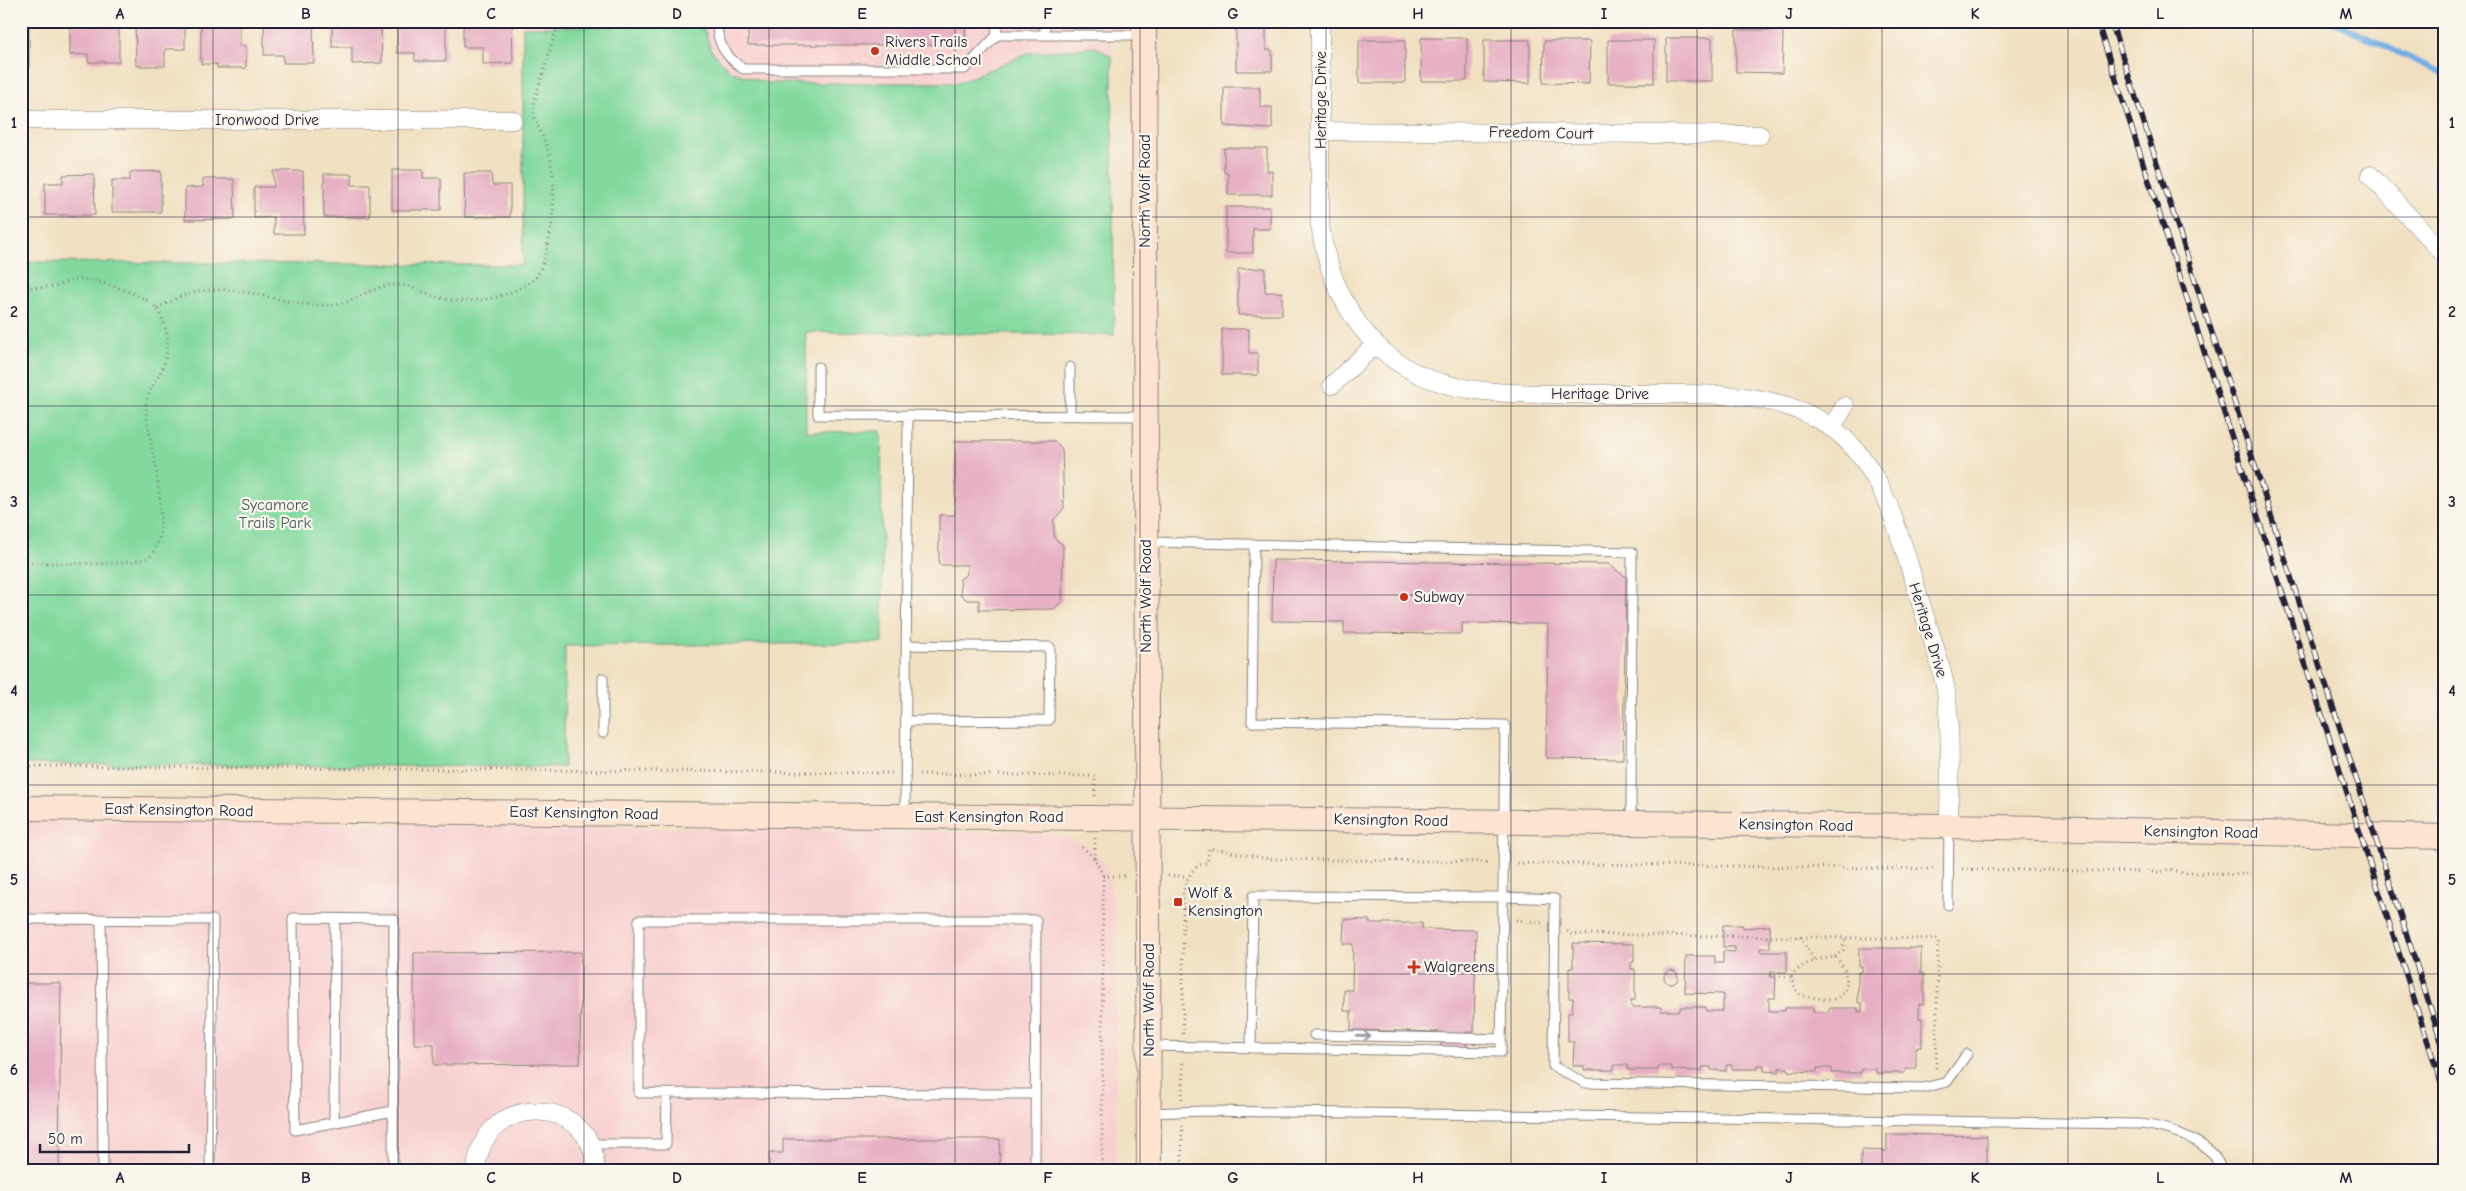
<svg xmlns="http://www.w3.org/2000/svg" width="2466" height="1191" font-family="'Comic Neue',sans-serif">
<rect width="100%" height="100%" fill="#fbf7ec"/>
<filter id="ink" filterUnits="userSpaceOnUse"><feTurbulence type="fractalNoise" baseFrequency=".02" numOctaves="2"/><feDisplacementMap in="SourceGraphic" scale="10" xChannelSelector="R" yChannelSelector="G"/><feConvolveMatrix kernelMatrix="1 2 1 2 8 2 1 2 1" color-interpolation-filters="sRGB"/></filter>
<filter id="wash" filterUnits="userSpaceOnUse"><feTurbulence type="fractalNoise" baseFrequency=".0096" numOctaves="4" result="noise"/><feDisplacementMap in="SourceGraphic" scale="20" xChannelSelector="R" yChannelSelector="G"/><feGaussianBlur stdDeviation="1.12" result="paint"/><feColorMatrix in="noise" values="0 0 0 0 0 0 0 0 0 0 0 0 0 0 0 0 0 1.4 0 .05"/><feComposite in="paint" operator="in"/></filter>
<g filter="url(#wash)">
<rect width="100%" height="100%" fill="#f1e1c2"/>
<!-- built -->
<path fill="#f7d0d0" d="M523 21H1111L1112 57 1096 47 1028 53 958 83H767L730 71 711 50 705 31 523 27Z
M21 819 1041 833 1062 836 1083 843 1096 854 1104 862 1110 882 1116 922V1170H21Z"/>
<!-- green -->
<path fill="#81d99d" stroke="#527e6c" d="M696 26 705 31 711 50 730 71 767 83H958L1028 53 1096 47 1112 57 1114 335 806 332V432L881 431 883 643 565 646 564 767 21 764V262L523 265V27Z"/>
<g fill="none" stroke-linecap="round" stroke-linejoin="round">
<!-- stream -->
<path stroke="#73aee4" stroke-width="6" d="M2326 21 2341 25 2445 75"/>
</g>
<g id="blocks">
<!-- building -->
<path fill="#e7b0c4" d="M21 21H29V67L21 68Z
M135 21H185V49H165V66H136Z
M201 21H240V46H246V68H217V64H201Z
M332 21H381L382 63 352 64V47H332Z
M397 21H446V61H415V53H397Z
M463 21H512L513 63 483 64V47H463Z
M748 21H965L966 45H748Z
M70 22H119V62H88V54L70 55Z
M264 23H313L314 63H283V55H264Z
M1236 25H1266V50H1272V71H1236Z
M1736 30H1783L1782 73 1736 72Z
M1421 38H1467V81H1421Z
M1666 38H1712V81H1666Z
M1359 40H1405V83H1359Z
M1484 40H1530V83L1484 82Z
M1608 40H1654V83H1608Z
M1544 41H1590L1589 84 1543 83Z
M1224 87H1260V107H1272V129L1224 126Z
M1224 148H1267V171H1272V195H1228V173H1224Z
M392 170H423V178H441V210H392Z
M161 171V212H112V180H130V172Z
M273 171H303L304 234H274V217L254 218V187H274Z
M464 173H491L492 185H510V217H465Z
M94 174 95 215H45V183H63V175Z
M324 174H352V185H370V217H324Z
M203 179H234L235 219 185 220V188L203 187Z
M1226 207H1270V229H1253V253H1226Z
M1265 268V292H1282V315H1238V269Z
M1222 329H1249V353H1258V375H1222Z
M955 441H1055L1062 449 1064 508 1054 520V538L1063 545 1062 601 1054 609 979 610V600H967L961 595 960 579 967 574V565H939V515H955Z
M1273 560 1608 564 1626 577 1623 759 1546 758 1548 624 1462 623V634L1344 633V622L1272 621Z
M1344 919 1369 920V923H1422V929L1476 930 1474 1032H1466V1048H1441V1032L1351 1030V1011H1344V990H1352L1353 944H1343Z
M1723 925H1743V928L1770 926V948H1760V952H1787V972H1770V977H1776L1775 998H1769V1011H1785V1008H1813V1012H1829V1008H1858V1012H1862V1003H1858V972H1862V966H1859V948H1921V974H1924V1004H1919V1018H1922V1047H1916V1069H1905V1073H1876V1069H1861V1073H1832V1068H1817V1072L1788 1071V1068H1779V1072L1764 1071V1065H1758V1069H1732V1065H1726V1071L1711 1070V1067H1702V1071L1672 1070V1066H1658V1070H1628V1065H1614V1070H1584V1066H1573L1574 1042H1568V1012H1572L1573 998H1569V968H1573V943L1634 944V962H1631V969H1635V1000H1631V1007H1661V1011H1680V1007H1706V1011H1723V994L1685 993 1686 956H1715V963H1723V951L1735 952V947H1723Z
M581 952 580 1064 434 1065V1044H414V953Z
M1664 977a7 7 0 1 1 14 0a7 7 0 1 1-14 0Z
M21 983H61L59 1170H21Z
M1887 1134 1987 1136V1170H1861V1150L1887 1151Z
M783 1139H1000L999 1167H986V1170H756V1166H769V1153H783Z"/>
</g>
</g>
<g filter="url(#ink)">
<use href="#blocks" fill-opacity="0" stroke="#8a827e" stroke-width="1"/>
<g fill="none" stroke-linecap="round" stroke-linejoin="round">
<!-- service casing -->
<g stroke="#8a827e" stroke-width="11">
<path id="service" d="M717 21C717 45 725 55 743 69H965L997 35H1143
M996 21 997 35
M1045 21V35
M818 367V415L1144 416
M1070 367V416
M1146 542 1632 552 1631 823
M906 721 1049 720 1050 647 906 645
M603 733V678
M905 816 908 415
M1948 905 1949 827
M21 919 213 920 210 1170
M101 919 103 1170
M1314 1035 1501 1039
M1149 1046 1501 1052 1505 725 1252 722 1254 544
M1251 1048 1253 896 1503 897 1555 899 1553 1066 1585 1083 1923 1088 1947 1082 1967 1054
M1035 1094 639 1093V920H1036L1035 1170
M1149 1113 1204 1111 2139 1124C2163 1126 2194 1136 2212 1153 2216 1157 2219 1165 2222 1170
M334 1123 335 919
M590 1144H666L667 1094
M393 1170 394 919 293 918 295 1130 393 1111"/>
</g>
<!-- minor casing -->
<g stroke="#8a827e" stroke-width="19">
<path id="minor" d="M1320 21V225C1325 261 1338 296 1360 326 1412 395 1483 393 1562 394 1602 394 1642 394 1682 394 1732 394 1789 397 1832 428 1886 467 1901 542 1920 601 1929 631 1941 661 1946 691 1952 735 1949 782 1949 826
M21 120H513
M1321 131 1760 135
M2370 175 2445 255
M1332 385 1375 345
M1831 428 1845 406
M476 1170C483 1087 597 1097 595 1170"/>
</g>
<!-- secondary casing -->
<g stroke="#8a827e" stroke-width="26">
<path id="secondary" d="M1144 21 1149 1170
M21 808 1949 826 2445 837"/>
</g>
<!-- path -->
<path stroke="#8a827e" stroke-width="3" stroke-dasharray="1 4" stroke-linecap="butt" d="M21 286C32 288 44 288 55 286 63 284 72 279 81 279 98 279 148 296 157 309 169 326 170 349 163 367 157 381 145 394 146 409 148 441 176 534 149 557 135 568 44 562 21 562
M157 308C168 303 180 296 191 293 239 280 286 309 333 305 353 303 371 287 390 285 413 283 424 295 444 299 471 305 513 297 534 279 539 275 543 263 545 256 554 224 558 179 547 147 541 129 532 122 534 102L559 21
M21 766 893 773
M919 774 1095 776V797
M1095 838V859
M1082 847 1095 859 1103 876 1102 1170
M1517 863 1935 869
M1962 869 2159 872 2170 869 2183 873H2221L2233 875 2251 873
M1103 876H1127
M1168 876H1187
M1516 920 1542 923
M1567 931 1572 934 1938 939 1936 1071
M1800 937 1815 961
M1835 957 1843 950 1845 938
M1770 975 1791 977C1798 997 1799 996 1818 998 1823 999 1828 1001 1834 999 1853 993 1848 968 1835 957 1821 958 1799 963 1791 977
M1183 1034V895C1185 882 1192 864 1207 863L1209 848 1269 859 1491 862
M1182 1099 1183 1060
M1182 1125V1170"/>
<!-- service -->
<use href="#service" stroke="#fff" stroke-width="9"/>
<!-- minor -->
<use href="#minor" stroke="#fff" stroke-width="18"/>
<!-- secondary -->
<use href="#secondary" stroke="#fde4d1" stroke-width="24"/>
<!-- rail casing -->
<g stroke="#22223b" stroke-width="5.5">
<path id="rail" d="M2097 21 2445 1095
M2111 21 2445 1053"/>
</g>
<!-- rail -->
<use href="#rail" stroke="#fbf7ec" stroke-width="4" stroke-dasharray="11" stroke-linecap="butt"/>
</g>
<!-- one-way arrows -->
<defs><path id="oneway-shaft" d="M-6 0H5M1.5-3L5.5 0L1.5 3" fill="none" stroke-width="1.6" stroke-linecap="round" stroke-linejoin="round" transform="scale(1.25)"/></defs>
<use stroke="#9c9ca7" href="#oneway-shaft" transform="translate(1363 1036) rotate(1)"/>
</g>
<!-- grid -->
<path fill="none" stroke="#22223b" stroke-width="1" stroke-opacity="0.55" d="M213 21V1170M398 21V1170M584 21V1170M769 21V1170M955 21V1170M1140 21V1170M1326 21V1170M1511 21V1170M1697 21V1170M1882 21V1170M2068 21V1170M2253 21V1170M21 217H2445M21 406H2445M21 595H2445M21 785H2445M21 974H2445"/>
<!-- markers -->
<g fill="#c8321e" stroke="#fbf7ec" stroke-width="2">
<circle cx="875" cy="51" r="5"/>
<circle cx="1404" cy="597" r="5"/>
<rect x="1173" y="897" width="10" height="10" rx="2.5"/>
<path d="M1411.5 959.5h5v5h5v5h-5v5h-5v-5h-5v-5h5z"/>
</g>
<g text-anchor="middle" dominant-baseline="central" stroke-width="4.5" stroke-linejoin="round" paint-order="stroke">
<!-- poi labels -->
<g font-size="16" fill="#22223b" stroke="#fbf7ec" text-anchor="start">
<text x="885" y="42">Rivers Trails<tspan x="885" dy="18">Middle School</tspan></text>
<text x="1414" y="597">Subway</text>
<text x="1188" y="893">Wolf &amp;<tspan x="1188" dy="18">Kensington</tspan></text>
<text x="1424" y="967">Walgreens</text>
</g>
<!-- street labels -->
<g font-size="16" fill="#22223b" stroke="#fbf7ec">
<text transform="translate(1321 100) rotate(-90)">Heritage Drive</text>
<text x="267" y="120">Ironwood Drive</text>
<text transform="translate(1541 133) rotate(1)">Freedom Court</text>
<text transform="translate(1145 191) rotate(-90)">North Wolf Road</text>
<text x="1600" y="394">Heritage Drive</text>
<text transform="translate(1146 596) rotate(-90)">North Wolf Road</text>
<text transform="translate(1928 630) rotate(73)">Heritage Drive</text>
<text transform="translate(179 810) rotate(1)">East Kensington Road</text>
<text transform="translate(584 813) rotate(1)">East Kensington Road</text>
<text x="989" y="817">East Kensington Road</text>
<text transform="translate(1391 820) rotate(1)">Kensington Road</text>
<text transform="translate(1796 825) rotate(1)">Kensington Road</text>
<text transform="translate(2201 832) rotate(1)">Kensington Road</text>
<text transform="translate(1149 1000) rotate(-90)">North Wolf Road</text>
</g>
<!-- park labels -->
<g font-size="16" fill="#3e5958" stroke="#fbf7ec">
<text x="275" y="505">Sycamore<tspan x="275" dy="18">Trails Park</tspan></text>
</g>
</g>
<!-- margin -->
<rect width="2466" height="1191" fill="none" stroke="#fbf7ec" stroke-width="55"/>
<!-- scale -->
<path d="M40 1144v8h149v-8" fill="none" stroke="#22223b" stroke-width="2.5"/>
<text x="48" y="1144" font-size="15" fill="#22223b" stroke="#fbf7ec" stroke-width="4" paint-order="stroke">50 m</text>
<rect x="28" y="28" width="2410" height="1136" fill="none" stroke="#22223b" stroke-width="2"/>
<g font-size="16" text-anchor="middle" font-weight="bold" fill="#22223b">
<text x="120" y="19">A</text>
<text x="306" y="19">B</text>
<text x="491" y="19">C</text>
<text x="677" y="19">D</text>
<text x="862" y="19">E</text>
<text x="1048" y="19">F</text>
<text x="1233" y="19">G</text>
<text x="1418" y="19">H</text>
<text x="1604" y="19">I</text>
<text x="1789" y="19">J</text>
<text x="1975" y="19">K</text>
<text x="2160" y="19">L</text>
<text x="2346" y="19">M</text>
<text x="14" y="128">1</text>
<text x="2452" y="128">1</text>
<text x="14" y="317">2</text>
<text x="2452" y="317">2</text>
<text x="14" y="507">3</text>
<text x="2452" y="507">3</text>
<text x="14" y="696">4</text>
<text x="2452" y="696">4</text>
<text x="14" y="885">5</text>
<text x="2452" y="885">5</text>
<text x="14" y="1075">6</text>
<text x="2452" y="1075">6</text>
<text x="120" y="1183">A</text>
<text x="306" y="1183">B</text>
<text x="491" y="1183">C</text>
<text x="677" y="1183">D</text>
<text x="862" y="1183">E</text>
<text x="1048" y="1183">F</text>
<text x="1233" y="1183">G</text>
<text x="1418" y="1183">H</text>
<text x="1604" y="1183">I</text>
<text x="1789" y="1183">J</text>
<text x="1975" y="1183">K</text>
<text x="2160" y="1183">L</text>
<text x="2346" y="1183">M</text>
</g>
</svg>
